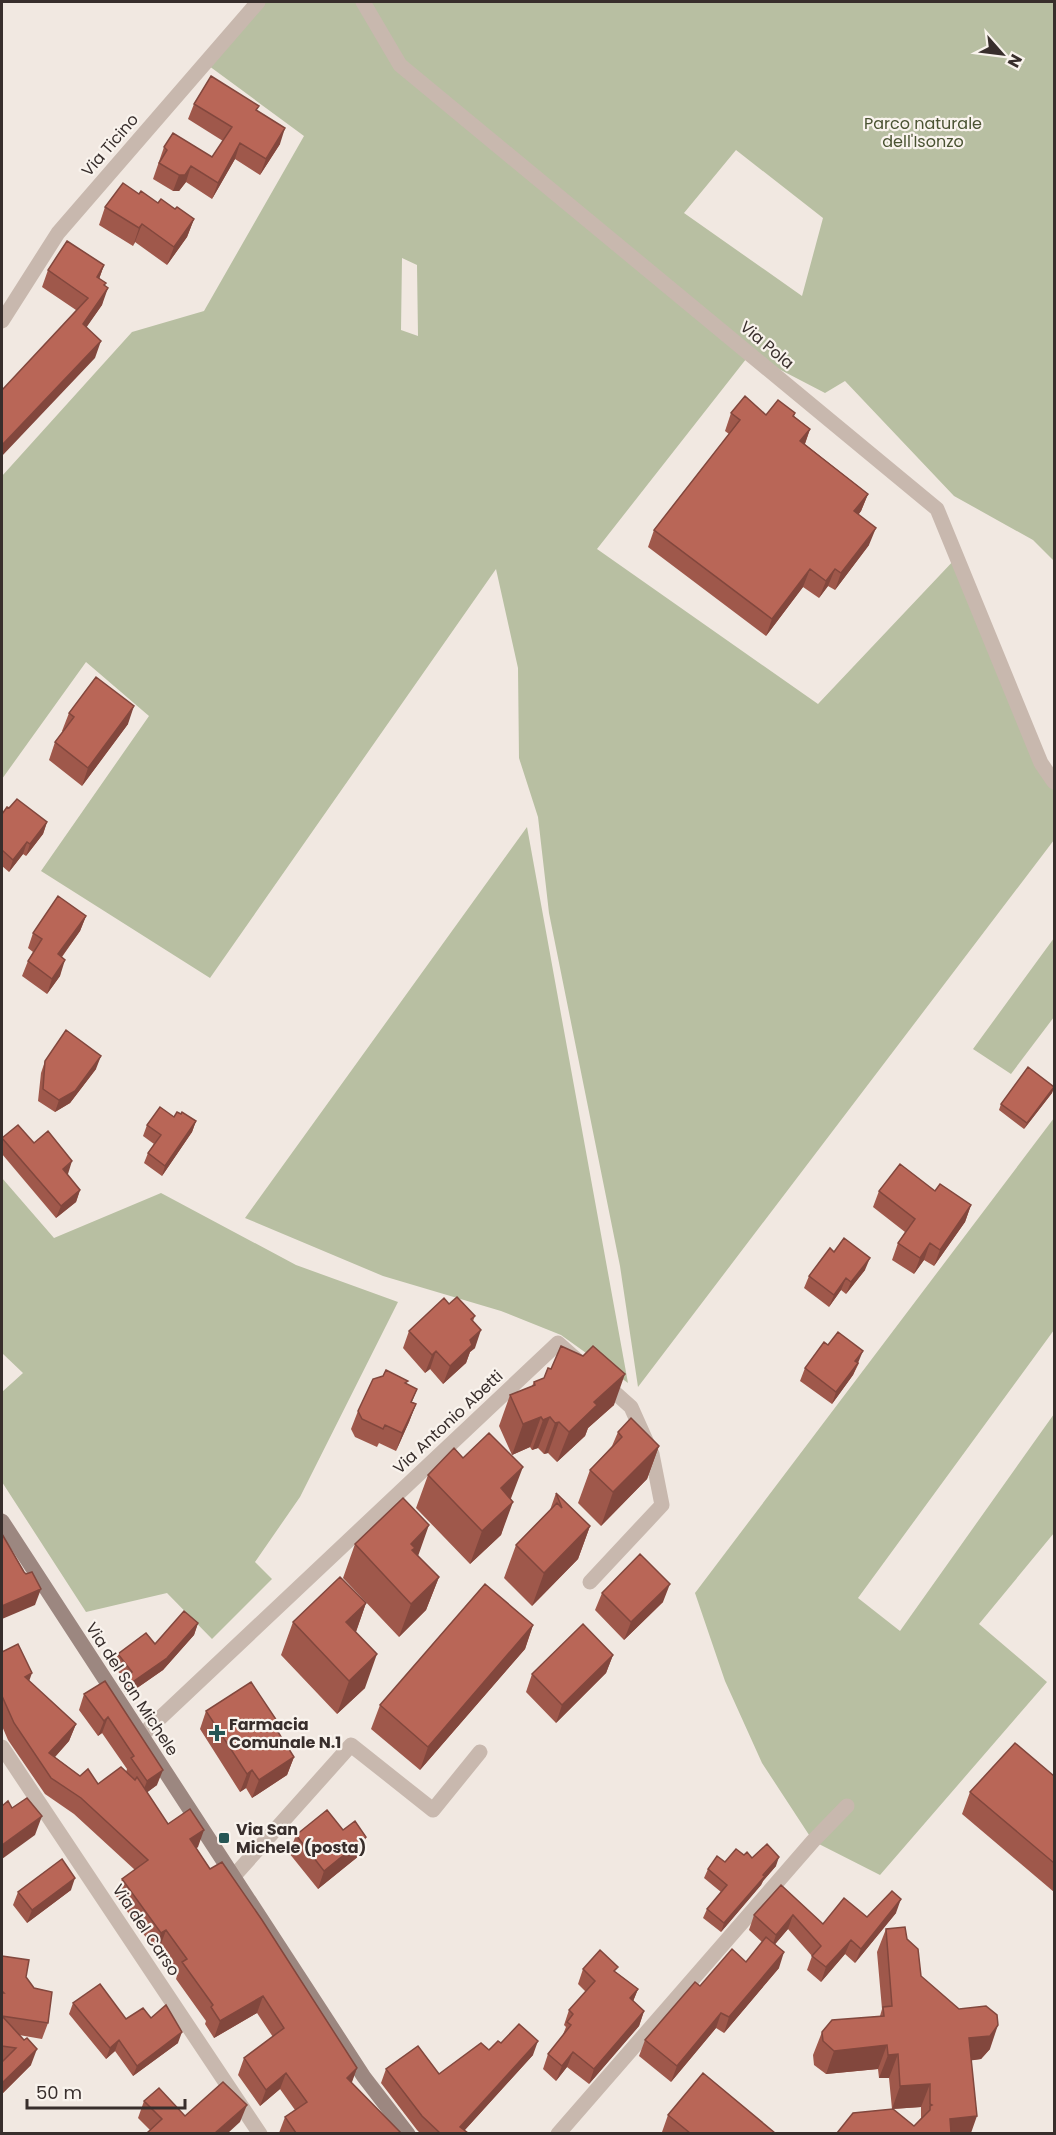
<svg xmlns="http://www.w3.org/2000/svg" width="1056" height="2135" font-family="Poppins,sans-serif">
<rect width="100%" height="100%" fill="#f1e8e1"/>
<!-- green -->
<path fill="#b8bfa2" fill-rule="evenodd" d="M258 2H1054V561L1033 540 954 496 845 381 825 393 750 354 597 549 818 704 957 557 1054 782V840L638 1387 620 1266 549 913 538 817 519 758 518 668 496 569 210 978 41 871 149 716 86 662 2 779V476L132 332 204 311 304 136 205 63ZM736 150 823 218 802 296 684 213ZM402 258 417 265 418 336 401 330Z
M527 827 628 1383 561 1335 501 1311 383 1276 245 1218Z
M1054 938V1017L1011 1074 973 1049Z
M1054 1118V1330L858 1598 900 1631 1054 1414V1533L979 1624 1047 1682 880 1875 813 1841 762 1763 725 1681 695 1593Z
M2 1178 54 1238 161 1193 296 1265 398 1302 300 1497 255 1562 272 1579 212 1639 167 1593 86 1612 2 1482V1392L23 1373 2 1353Z"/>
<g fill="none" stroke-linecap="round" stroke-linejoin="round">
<!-- minor -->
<path stroke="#c8b8ae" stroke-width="15" d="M363 2 400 65 937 509 1041 763 1054 782
M2 321 58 233 258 2
M590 1582 662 1505 652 1454 631 1407 603 1382
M141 1736 558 1343 576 1359
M2 1747 260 2134
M234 1876 351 1745 433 1810 480 1752
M558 2134 813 1841 847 1806"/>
<!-- secondary -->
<path stroke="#9c8780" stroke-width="15" d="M2 1521 364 2077 408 2134"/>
</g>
<!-- wall -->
<path fill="#9f584b" d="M194 104 257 111 280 144 260 175 235 159 212 199 186 182 179 191H173L153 179 164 147 212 157 223 141 188 119Z
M139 194 158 203 175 209 194 219 187 237 167 265 135 242 133 246 99 225 105 207Z
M104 265 99 279 105 286 102 305 86 327 95 358 76 310 42 287 48 270Z
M731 413 766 415 795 413 794 416 810 429 805 444 868 494 861 511 858 515 869 545 835 590 828 586 819 598 803 587 766 636 648 547 654 530 729 434 725 431Z
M69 713 128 724 82 786 49 760 55 742 63 731H62Z
M2 814 47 822 43 834 26 856 23 854 9 872 2 866Z
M86 916 80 931 62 957 60 976 47 994 22 976 28 961 33 952 28 948 33 933Z
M45 1061 96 1069 70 1103 55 1112 38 1101 41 1073Z
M1054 1087 1052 1093 1024 1129 999 1110 1001 1104Z
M181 1114 196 1121 192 1132 162 1176 144 1163 148 1153 154 1144 143 1136 147 1125Z
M2 1138 34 1143 68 1174H67L80 1190 76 1202 56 1218 2 1154Z
M879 1191H935L971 1205 965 1222 934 1266 924 1260 914 1274 892 1260 898 1243 905 1232 873 1207Z
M865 1270 846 1294 841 1290 829 1307 804 1288 809 1276Z
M449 1304 475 1316 473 1321 475 1348 470 1352 466 1363 443 1384 430 1369 425 1373 403 1348 409 1331Z
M859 1363 853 1375 832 1404 800 1381 805 1368Z
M534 1382 614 1405 588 1428 585 1436 557 1462 548 1453 544 1454 538 1448 532 1450 530 1447 512 1455 499 1426 510 1395 532 1386Z
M406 1384 417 1389 412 1402 416 1404 409 1422 396 1451 379 1443 377 1447 355 1437 351 1429 358 1411Z
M618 1432 659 1446 647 1479 601 1526 578 1503 590 1470 612 1446Z
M463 1458 511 1500 501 1535 470 1564 416 1508 428 1475Z
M556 1493 590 1526 578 1559 532 1606 504 1578 516 1545 550 1510Z
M355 1544 418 1556 439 1577 426 1610 399 1637 343 1578Z
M602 1593 663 1602 624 1640 595 1610Z
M366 1603 356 1632 365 1688 337 1714 281 1655 293 1622Z
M198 1623 194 1635 163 1670 127 1695 123 1689 126 1682 114 1666 118 1654 155 1644Z
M533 1625 525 1649 420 1770 371 1729 380 1705Z
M2 1652 29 1681 76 1724 69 1741 55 1757 80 1776 98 1784 126 1772 127 1769 102 1733 98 1736 79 1710 84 1694 105 1681 157 1785 147 1792 168 1824 198 1847 196 1848 210 1869 357 2068 351 2083 401 2133H279L285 2117 295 2110 280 2089 260 2106 238 2075 244 2058 273 2037 257 2013 214 2038 205 2024 206 2021 176 1979 178 1972 160 1947 155 1950 116 1896 122 1879 135 1870 74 1814 45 1794 8 1740 2 1726Z
M613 1655 606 1673 556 1723 526 1692 532 1674Z
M206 1711 280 1736 294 1757 287 1775 252 1798 246 1788 240 1792 200 1729Z
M1054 1776V1892L962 1814 970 1792Z
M296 1835 360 1855 318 1889 289 1853Z
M744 1855 776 1866 763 1881 761 1885 721 1932 703 1918 707 1909 721 1892 704 1878 708 1869Z
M781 1885 823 1924 867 1917 896 1913 855 1963 845 1954 821 1982 807 1970 812 1956 788 1929 775 1944 779 1968 724 2033 716 2028 671 2082 639 2056 645 2040 700 1986 746 1962 762 1942 749 1930 754 1915Z
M71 1890 27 1923 13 1905 18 1892Z
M886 1929 907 1939 921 1976 990 2049 981 2059 971 2060 977 2116 914 2126 921 2118V2107L892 2109 889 2078H879L878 2069 826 2074 814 2065 813 2055 822 2032 880 2016 882 2009 877 1952Z
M2 1956 26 1977 48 2023 42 2039 19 2035 31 2065 2 2094Z
M583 1969 616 1972 638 1989 633 2001 644 2011 639 2026 589 2084 567 2067 556 2081 543 2069 548 2054 562 2037 566 2027 564 2025 569 2010 586 1992 578 1984Z
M73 2003 126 2019 151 2018 178 2043 133 2076 115 2051 106 2059 69 2014Z
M501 2043 533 2055 464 2131 468 2133H420L417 2130 381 2083 386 2069 439 2074Z
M144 2101 185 2116 240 2122 150 2130 138 2118Z
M668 2115 775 2133H663L662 2132Z"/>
<!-- shaded-wall -->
<path fill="#82473d" d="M285 128 280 144 260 175 266 159Z
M240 143 235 159 212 199 218 183Z
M191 166 186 182 179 191H173L179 175Z
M194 219 187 237 167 265 174 247Z
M142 224 135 242 133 246 139 228Z
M104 265 98 282 97 277Z
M108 288 102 305 77 341 83 324Z
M101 341 95 358 2 456V445Z
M810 429 804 446 800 441Z
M868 494 861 511 848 529 854 511Z
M876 528 869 545 835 590 841 573Z
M810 569 803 587 766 636 772 619Z
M835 569 828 586 819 598 826 581Z
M134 706 128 724 82 786 88 768Z
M47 822 43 834 26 856 30 844Z
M27 842 23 854 9 872 13 860Z
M86 916 80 931 52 970 58 954Z
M65 960 60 976 47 994 52 979Z
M101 1056 96 1069 70 1103 55 1112 59 1100Z
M1054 1087 1052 1093 1024 1129 1027 1123Z
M196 1121 192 1132 162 1176 165 1166Z
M72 1161 68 1174 58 1181 63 1169Z
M80 1190 76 1202 56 1218 61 1206Z
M971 1205 965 1222 934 1266 940 1250Z
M930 1243 924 1260 914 1274 920 1258Z
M870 1258 865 1270 846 1294 851 1282Z
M846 1278 841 1290 829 1307 834 1295Z
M481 1330 475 1348 470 1352 466 1363 443 1384 450 1366 470 1340Z
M436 1351 430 1369 425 1373 432 1355Z
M863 1351 853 1375 832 1404 836 1392 855 1361Z
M625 1374 614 1405 588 1428 585 1436 557 1462 569 1432 594 1402Z
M416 1404 409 1422 396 1451 402 1433Z
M541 1417 530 1447 512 1455 523 1424Z
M550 1417 538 1448 532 1450 543 1420Z
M559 1422 548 1453 544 1454 555 1423Z
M659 1446 647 1479 601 1526 613 1492Z
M523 1467 510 1501 501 1488Z
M513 1502 501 1535 470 1564 482 1531Z
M429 1525 417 1559 407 1569 411 1544Z
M590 1526 578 1559 532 1606 544 1573Z
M439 1577 426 1610 399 1637 411 1604Z
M670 1584 663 1602 624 1640 631 1622Z
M41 1589 35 1605 2 1619V1606Z
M366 1603 354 1637 346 1622Z
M198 1623 194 1635 163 1670 127 1695 131 1683Z
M533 1625 525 1649 420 1770 428 1747Z
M377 1654 365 1688 337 1714 349 1681Z
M613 1655 606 1673 556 1723 562 1705Z
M32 1673 26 1690 25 1677Z
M108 1717 102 1733 98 1736 104 1721Z
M76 1724 69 1741 45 1768 49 1753Z
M294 1757 287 1775 252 1798 259 1780Z
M163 1770 157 1785 141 1797 147 1781Z
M252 1770 246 1788 240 1792 247 1774Z
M42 1816 35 1835 2 1859V1845Z
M204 1830 198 1847 184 1856 190 1839Z
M366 1837 360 1855 318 1889 324 1871Z
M779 1857 776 1866 763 1881 761 1885 721 1932 724 1923Z
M75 1878 71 1890 27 1923 32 1910Z
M901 1899 896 1913 855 1963 861 1949Z
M793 1915 788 1929 771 1949 776 1935Z
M166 1930 160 1947 155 1950 161 1933Z
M851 1940 845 1954 821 1982 826 1967Z
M784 1952 779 1968 724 2033 729 2017Z
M638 1989 632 2004 630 1998Z
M263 1996 257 2013 214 2038 220 2021Z
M644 2011 639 2026 589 2084 594 2069Z
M721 2013 716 2028 671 2082 677 2066Z
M998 2025 990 2049 981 2059 961 2062 969 2038Z
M182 2032 178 2043 133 2076 137 2066Z
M119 2040 115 2051 106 2059 110 2048Z
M538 2041 533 2055 462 2133 460 2127Z
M887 2045 878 2069 826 2074 834 2051Z
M37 2049 31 2065 2 2094V2083Z
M573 2052 567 2067 556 2081 562 2066Z
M898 2054 889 2078H879L888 2055Z
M357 2068 351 2085 347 2078Z
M286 2073 280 2089 260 2106 266 2090Z
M930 2084 921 2107 892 2109 900 2086Z
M247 2105 240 2122 228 2133H215Z
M977 2116 971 2133H945L950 2119Z"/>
<!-- building -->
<path fill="#b96657" stroke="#82473d" stroke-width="1.5" d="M211 76 259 106 256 110 285 128 266 159 240 143 218 183 191 166 185 175H179L159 163 167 150 164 147 173 133 212 157 232 127 194 104Z
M123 183 139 194 141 191 158 203 161 199 175 209 177 207 194 219 174 247 142 224 139 228 105 207Z
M67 241 104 265 97 277 106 283 104 285 108 288 83 324 101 341 2 445V390L88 298 48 270Z
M745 396 766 415 778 400 795 413 793 416 810 429 800 441 868 494 854 511 876 528 841 573 835 569 826 581 810 569 772 619 654 530 740 420 731 413Z
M96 677 134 706 88 768 55 742 74 717 69 713Z
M17 799 47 822 30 844 27 842 13 860 2 850V814L7 807 9 808Z
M58 896 86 916 58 954 65 960 52 979 28 961 42 939 33 933Z
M66 1030 101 1056 75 1091 59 1100 43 1089 45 1061Z
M1028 1067 1054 1087 1027 1123 1001 1104Z
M160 1107 174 1117 177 1112 181 1114 182 1112 196 1121 165 1166 148 1153 161 1135 147 1125Z
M18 1125 34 1143 48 1131 72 1161 63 1169 80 1190 61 1206 2 1138Z
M900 1164 935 1191 940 1184 971 1205 940 1250 930 1243 920 1258 898 1243 915 1219 879 1191Z
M844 1238 870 1258 851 1282 846 1278 834 1295 809 1276 830 1248 834 1252Z
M457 1297 475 1316 471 1319 481 1330 470 1340 472 1345 450 1366 436 1351 432 1355 409 1331 444 1298 449 1304Z
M838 1332 863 1351 855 1361 858 1363 836 1392 805 1368 824 1342 828 1345Z
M561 1346 583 1356 593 1346 625 1374 594 1402 597 1405 569 1432 559 1422 555 1423 550 1417 543 1420 541 1417 523 1424 510 1395 535 1385 534 1382 544 1378 548 1368 551 1369Z
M386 1370 408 1381 405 1383 417 1389 411 1402 416 1404 402 1433 385 1425 383 1429 362 1419 358 1411 373 1379 383 1376Z
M631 1418 659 1446 613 1492 590 1470 622 1437 618 1432Z
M489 1433 523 1467 501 1488 513 1502 482 1531 428 1475 454 1448 463 1458Z
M556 1493 590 1526 544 1573 516 1545 557 1503 562 1508Z
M403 1498 429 1525 411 1544 415 1548 412 1550 439 1577 411 1604 355 1544Z
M2 1534 24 1572 26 1574 32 1572 41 1589 2 1606Z
M640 1554 670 1584 631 1622 602 1593Z
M340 1577 366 1603 346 1622 377 1654 349 1681 293 1622Z
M485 1584 533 1625 428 1747 380 1705Z
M184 1611 198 1623 167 1658 131 1683 128 1677 132 1672 118 1654 146 1633 155 1644Z
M583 1624 613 1655 562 1705 532 1674Z
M18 1644 32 1673 25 1677 76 1724 49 1753 80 1776 88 1769 98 1784 121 1767 135 1780 137 1777 168 1824 190 1809 204 1830 190 1839 210 1869 222 1862 262 1920 357 2068 347 2078 401 2133H296L285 2117 307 2102 286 2073 266 2090 244 2058 284 2028 263 1996 220 2021 211 2007 213 2005 182 1962 187 1959 166 1930 161 1933 122 1879 148 1860 81 1798 51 1778 14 1723 2 1696V1652Z
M105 1681 163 1770 147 1781 131 1758 134 1756 108 1717 104 1721 84 1694Z
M251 1682 283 1730 278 1732 294 1757 259 1780 252 1770 247 1774 206 1711Z
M1015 1743 1054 1776V1863L970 1792Z
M27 1798 42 1816 2 1845V1806L8 1801 12 1808Z
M327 1810 343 1830 355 1821 366 1837 324 1871 296 1835Z
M767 1844 779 1857 763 1875 765 1876 724 1923 707 1909 727 1885 708 1869 717 1856 725 1862 736 1849 744 1855 747 1852 752 1858Z
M62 1859 75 1878 32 1910 18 1892Z
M781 1885 823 1924 844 1898 867 1917 892 1891 901 1899 861 1949 851 1940 826 1967 812 1956 821 1946 793 1915 776 1935 754 1915Z
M905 1927 907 1939 918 1949 921 1976 959 2009 986 2006 997 2015 998 2025 990 2036 969 2038 977 2116 950 2119 951 2133H837L853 2113 893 2109 914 2126 930 2110V2106L932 2105 930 2104V2084L900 2086 898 2054 888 2055 887 2045 834 2051 823 2041 822 2032 832 2020 884 2016 883 2007 892 2006 886 1929Z
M766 1937 784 1952 729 2017 721 2013 677 2066 645 2040 695 1982 700 1986 732 1949 746 1962Z
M600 1950 618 1967 614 1971 638 1989 630 1998 644 2011 594 2069 573 2052 562 2066 548 2054 571 2025 567 2022 573 2014 569 2010 595 1981 583 1969Z
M2 1956 29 1960 26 1977 34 1988 52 1992 48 2023 2 2016V1993H4L2 1991Z
M100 1984 126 2019 143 2008 151 2018 166 2005 182 2032 137 2066 119 2040 110 2048 73 2003Z
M2 2016 24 2040 27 2038 37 2049 2 2083V2062L16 2048 2 2046Z
M519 2024 538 2041 460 2127 468 2133H440L422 2116 386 2069 418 2046 439 2074 481 2043 489 2050 498 2041 501 2043Z
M703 2073 775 2133H690L668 2115Z
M223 2082 247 2105 215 2133H147L162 2119 144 2101 159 2088 185 2116Z"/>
<!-- markers -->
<g fill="#255554" stroke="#f9f3ed" stroke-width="2">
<path d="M214 1724h6v6h6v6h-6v6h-6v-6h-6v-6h6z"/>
<rect x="218" y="1832" width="12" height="12" rx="3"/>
</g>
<g text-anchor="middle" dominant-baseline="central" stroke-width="4.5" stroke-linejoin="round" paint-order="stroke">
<!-- park labels -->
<g font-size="16" fill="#4a5332" stroke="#f9f3ed">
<text x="923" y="123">Parco naturale<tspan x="923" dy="18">dell'Isonzo</tspan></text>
</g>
<!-- street labels -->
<g font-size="16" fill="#382e2c" stroke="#f9f3ed">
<text transform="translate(110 145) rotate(-49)">Via Ticino</text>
<text transform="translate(767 345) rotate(40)">Via Pola</text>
<text transform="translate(448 1422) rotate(-43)">Via Antonio Abetti</text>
<text transform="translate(132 1689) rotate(57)">Via del San Michele</text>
<text transform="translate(146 1930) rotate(56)">Via del Carso</text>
</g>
<!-- poi labels -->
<g font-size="16" font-weight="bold" fill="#382e2c" stroke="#f9f3ed" text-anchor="start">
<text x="229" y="1724">Farmacia<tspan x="229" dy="18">Comunale N.1</tspan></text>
<text x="236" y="1829">Via San<tspan x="236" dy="18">Michele (posta)</tspan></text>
</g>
</g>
<!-- border -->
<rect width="1056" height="2135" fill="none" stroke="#382e2c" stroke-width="6"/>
<!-- north arrow -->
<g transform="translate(1002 54) rotate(118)" stroke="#f9f3ed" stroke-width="4.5" paint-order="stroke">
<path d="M0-4.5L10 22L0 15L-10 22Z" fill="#382e2c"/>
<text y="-9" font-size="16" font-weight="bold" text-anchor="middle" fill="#382e2c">N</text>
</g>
<!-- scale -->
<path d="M27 2099v9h158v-9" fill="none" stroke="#382e2c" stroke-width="3"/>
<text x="36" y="2099" font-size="18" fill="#382e2c" stroke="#f9f3ed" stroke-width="4.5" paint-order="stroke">50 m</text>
</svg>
